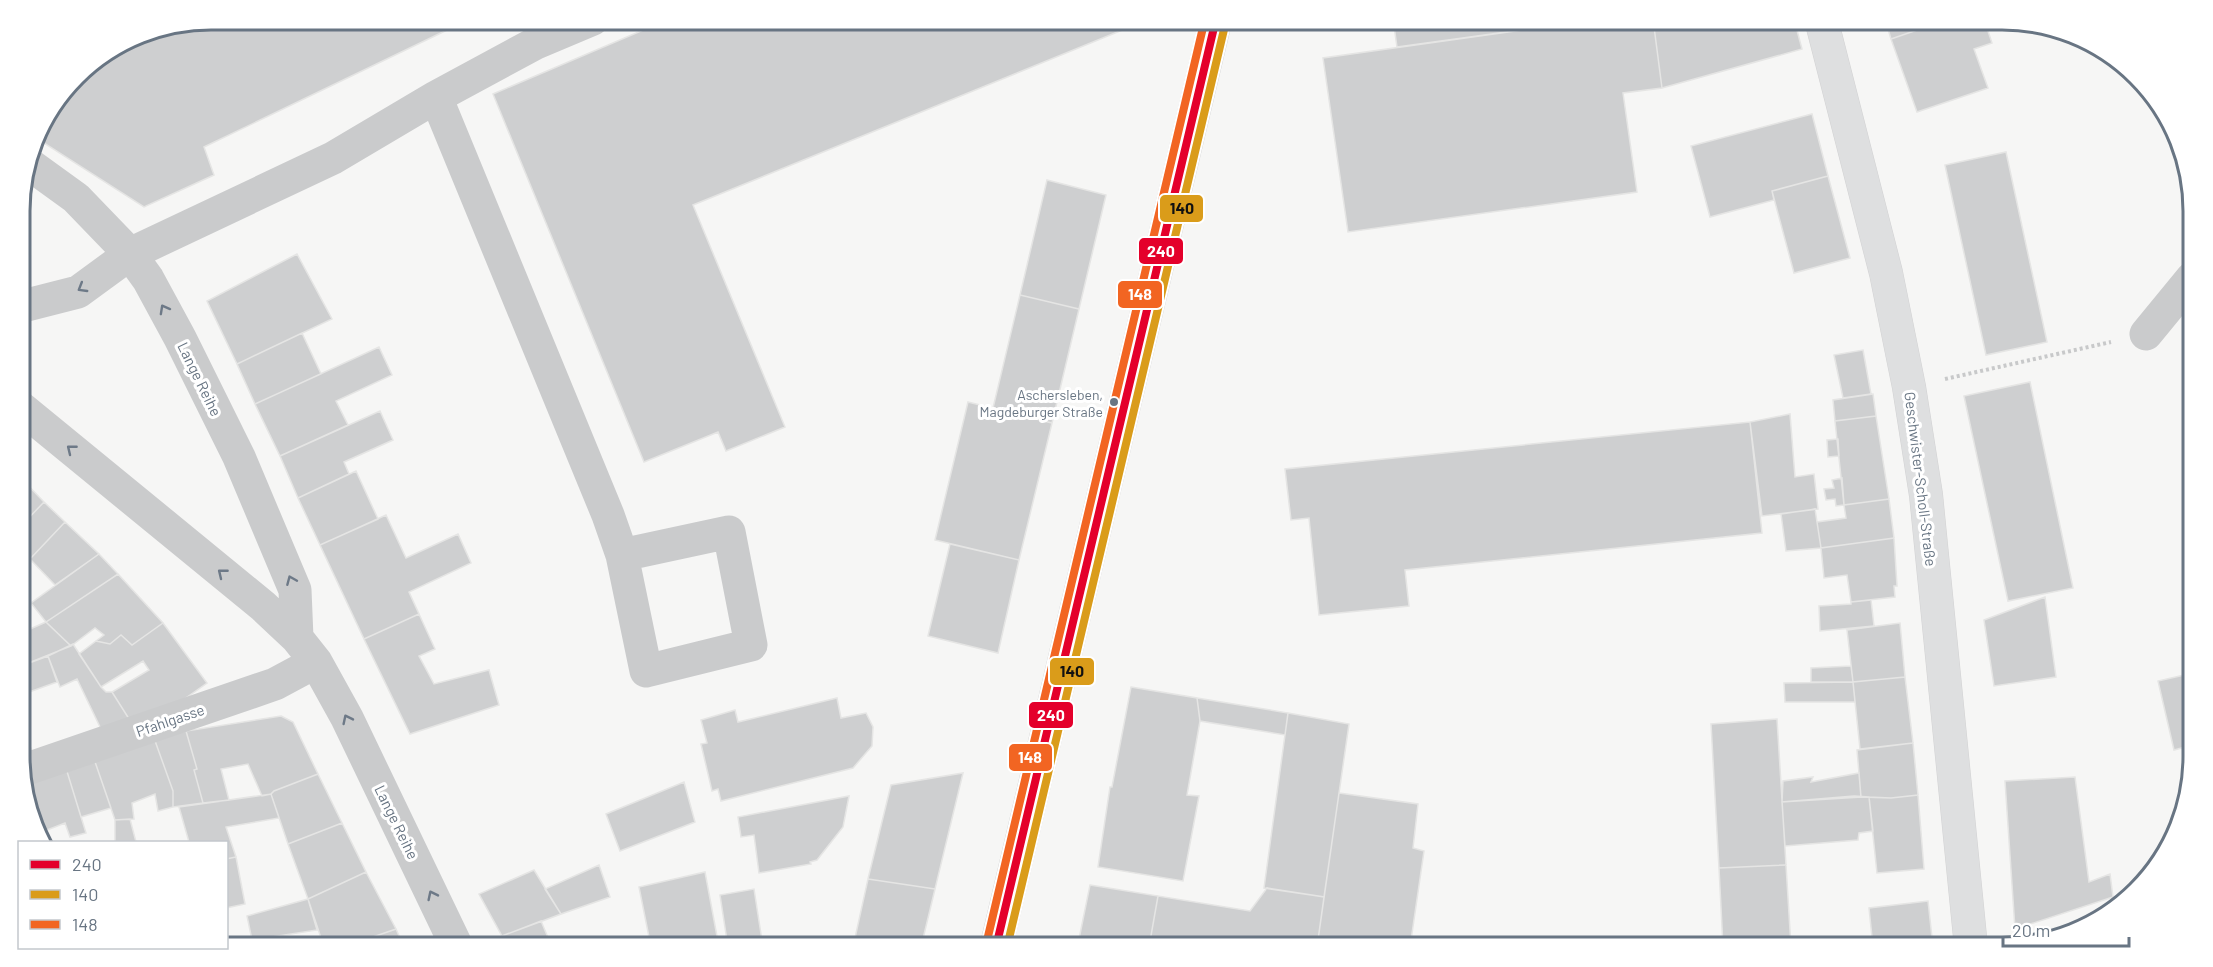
<svg xmlns="http://www.w3.org/2000/svg" width="2213" height="967" font-family="Barlow,sans-serif">
<rect width="100%" height="100%" fill="#f6f6f5"/>
<!-- building -->
<path fill="#cecfd0" stroke="#e5e5e4" stroke-width="1.5" d="M211 19H470L204 147 214 175 144 207 36 138 39 127 85 67 138 34Z
M669 19H1147V20L693 205 785 427 726 451 718 432 644 462 493 94Z
M1393 19H1600L1397 47Z
M1600 19H1653L1662 88 1623 93 1637 192 1348 232 1323 58Z
M1653 19H1794L1802 49 1662 88Z
M1885 19H1949L1891 39Z
M1949 19H1984L1992 43 1974 49 1988 88 1917 112 1891 39Z
M1812 114 1828 176 1772 191 1774 200 1710 217 1691 146Z
M2006 152 2047 342 1986 355 1945 165Z
M1828 176 1850 258 1794 273 1772 191Z
M1047 180 1106 195 1079 309 1020 295Z
M297 254 332 319 237 364 207 301Z
M1020 295 1079 309 1052 423 993 408Z
M302 333 321 374 255 404 237 364Z
M379 347 392 375 336 401 348 425 280 456 255 404Z
M1863 350 1871 394 1843 398 1834 355Z
M2030 382 2073 588 2008 601 1964 396Z
M1873 394 1876 416 1835 421 1833 400Z
M968 402 1052 423 1019 560 935 540Z
M380 411 393 440 344 462 349 474 298 498 280 456Z
M1790 414 1795 477 1814 474 1818 509 1762 516 1750 422Z
M1876 416 1889 499 1844 505 1835 421Z
M1750 422 1762 533 1405 570 1409 606 1319 615 1309 518 1291 520 1285 469Z
M1838 439 1839 456 1828 457 1827 440Z
M356 471 378 519 320 545 298 498Z
M21 478 44 502 21 526Z
M1842 478 1844 505 1836 506 1835 499 1826 500 1824 489 1834 488 1832 480Z
M1889 499 1894 538 1821 548 1817 522 1846 518 1844 505Z
M44 502 65 522 30 559 21 552V526Z
M1815 509 1821 548 1786 551 1781 514Z
M386 515 406 558 458 534 471 563 409 592 419 614 364 639 320 545Z
M65 522 99 554 55 585 30 559Z
M1894 538 1897 586H1894L1895 597 1851 602 1847 575 1824 578 1821 548Z
M950 544 1019 560 998 653 928 636Z
M99 554 118 574 46 622 31 603Z
M118 574 163 623 132 645 121 635 110 644 96 641 104 635 95 628 71 646 46 622Z
M2045 597 2056 677 1994 686 1984 620Z
M1871 600 1874 626 1820 631 1819 606 1851 604V602Z
M419 614 435 649 419 656 434 684 489 670 499 705 410 734 364 639Z
M46 622 71 646 21 666V633Z
M163 623 207 683 173 707 131 722 112 692 149 670 143 661 101 687 79 654 96 641 110 644 121 635 132 645Z
M1900 623 1905 677 1853 682 1847 630Z
M73 644 101 687 106 692H112L131 722 102 731 77 679 60 687 48 656Z
M48 656 57 682 21 695V666Z
M1851 666 1853 682H1811V668Z
M2193 673V745L2174 750 2158 681Z
M1905 677 1913 743 1860 749 1853 682Z
M1853 682 1855 702H1785L1784 683Z
M1131 687 1197 698 1200 721 1187 795 1199 796 1183 881 1098 867 1110 787H1112Z
M837 698 841 718 866 713 873 727 872 746 853 768 721 801 718 789 712 791 701 744 707 743 701 720 735 710 738 722Z
M1197 698 1288 713 1285 735 1200 721Z
M21 699 29 721 23 724 33 755 21 759Z
M1288 713 1349 724 1324 897 1264 888Z
M281 716 293 722 318 774 274 791 271 794 262 796 248 764 221 769 229 800 203 803 194 770 197 769 186 731Z
M1777 719 1786 865 1719 868 1711 724Z
M186 731 197 769 194 770 203 803 173 807V791L154 738Z
M154 738 173 791V807L158 811 155 794 132 803 134 819 115 820 93 756Z
M1913 743 1918 795 1891 798 1861 797 1857 750Z
M93 756 111 808 81 817 65 765Z
M65 765 86 833 70 837 65 823 42 832 21 781Z
M963 773 935 889 868 879 891 785Z
M1859 773 1861 797 1782 802 1783 781 1813 777 1811 782Z
M318 774 342 823 288 844 271 794 274 791Z
M2075 777 2089 882 2110 874 2113 897 2015 929 2005 781Z
M684 782 695 822 620 851 606 814Z
M1339 793 1418 804 1413 848 1424 851 1410 947H1317Z
M271 794 279 818 226 827 236 857 226 859V842H189L179 807Z
M1918 795 1924 869 1877 873 1869 797 1891 798Z
M849 796 843 827 817 860 810 862 811 864 759 873 754 835 741 837 738 817Z
M1854 796 1869 797 1873 831 1859 833 1858 840 1785 846 1782 802Z
M130 819 136 842H115V820Z
M342 823 366 872 308 899 288 844Z
M236 857 245 904 226 908V859Z
M599 865 610 897 561 914 545 889Z
M1786 865 1791 947H1723L1719 868Z
M534 870 561 914 502 936 479 894Z
M366 872 396 929 344 947H324L308 899Z
M705 872 719 947H651L639 887Z
M868 879 935 889 921 947H853Z
M1090 885 1158 896 1149 947H1097L1078 944Z
M1267 888 1324 897 1317 947H1149L1158 896 1250 911Z
M754 889 763 947H728L720 895Z
M308 899 317 930 252 940 247 916Z
M1928 901 1933 947H1873L1869 908Z
M541 921 552 947H508L502 936Z
M396 929 404 947H344Z"/>
<g fill="none" stroke-linecap="round" stroke-linejoin="round">
<!-- major casing -->
<g stroke="#d2d2d3" stroke-width="34">
<path id="major" d="M1821 19 1886 273 1909 387 1926 495 1971 947"/>
</g>
<!-- path -->
<path stroke="#c8c9ca" stroke-width="4" stroke-dasharray="3 3" stroke-linecap="butt" d="M1945 379 2111 342"/>
<!-- minor -->
<path stroke="#cacbcc" stroke-width="33" d="M436 97 608 515 622 555 646 671 751 645 729 532 622 555
M29 164 76 198 130 254 148 279 180 338 239 457 295 590 297 638
M20 305H27L78 292 130 254 333 158 436 97 536 43 593 19
M2146 334 2192 278
M20 407 263 606 297 638 316 662 347 718 457 947
M21 771 275 684 316 662
M996 947 1216 19"/>
<!-- major -->
<use href="#major" stroke="#dedfe0" stroke-width="33"/>
<!-- bus-1 casing -->
<g stroke="#fff" stroke-width="12">
<path id="bus-1" d="M996 947 1216 19"/>
</g>
<!-- bus-2 casing -->
<g stroke="#fff" stroke-width="12">
<path id="bus-2" d="M1007 947 1226 21"/>
</g>
<!-- bus-3 casing -->
<g stroke="#fff" stroke-width="12">
<path id="bus-3" d="M986 945 1205 19"/>
</g>
<!-- bus-1 -->
<use href="#bus-1" stroke="#e4002b" stroke-width="8"/>
<!-- bus-2 -->
<use href="#bus-2" stroke="#da9c1a" stroke-width="8"/>
<!-- bus-3 -->
<use href="#bus-3" stroke="#f26522" stroke-width="8"/>
</g>
<!-- one-way arrows -->
<defs><path id="oneway-chevron" d="M-2-3.5L2.5 0L-2 3.5" fill="none" stroke-width="1.6" stroke-linecap="round" stroke-linejoin="round" transform="scale(1.5)"/></defs>
<g stroke="#6d7987">
<use href="#oneway-chevron" transform="translate(82 288) rotate(149)"/>
<use href="#oneway-chevron" transform="translate(164 309) rotate(-119)"/>
<use href="#oneway-chevron" transform="translate(71 449) rotate(-141)"/>
<use href="#oneway-chevron" transform="translate(222 573) rotate(-141)"/>
<use href="#oneway-chevron" transform="translate(291 580) rotate(-113)"/>
<use href="#oneway-chevron" transform="translate(347 719) rotate(-116)"/>
<use href="#oneway-chevron" transform="translate(432 895) rotate(-116)"/>
</g>
<!-- markers -->
<circle fill="#687583" stroke="#fff" stroke-width="2" cx="1114" cy="402" r="5"/>
<g text-anchor="middle" dominant-baseline="central" stroke-width="6" stroke-linejoin="round" paint-order="stroke">
<!-- bus labels -->
<g font-size="14" fill="#687583" stroke="#fff" text-anchor="end">
<text x="1103" y="394">Aschersleben,<tspan x="1103" dy="17">Magdeburger Straße</tspan></text>
</g>
<!-- street labels -->
<g font-size="15" fill="#687583" stroke="#fff">
<text transform="translate(200 379) rotate(64)">Lange Reihe</text>
<text transform="translate(1921 479) rotate(83)">Geschwister-Scholl-Straße</text>
<text transform="translate(170 720) rotate(-19)">Pfahlgasse</text>
<text transform="translate(397 822) rotate(64)">Lange Reihe</text>
</g>
</g>
<!-- crop -->
<path d="M0 0H2213V967H0ZM211 30H2002A181 181 0 0 1 2183 211V756A181 181 0 0 1 2002 937H211A181 181 0 0 1 30 756V211A181 181 0 0 1 211 30Z" fill="#fff" fill-rule="evenodd"/>
<path fill="none" stroke="#687583" stroke-width="3" d="M211 30H2002A181 181 0 0 1 2183 211V756A181 181 0 0 1 2002 937H211A181 181 0 0 1 30 756V211A181 181 0 0 1 211 30Z"/>
<g stroke="#fff" stroke-width="2">
<rect x="1159" y="194" width="45" height="29" rx="6" fill="#da9c1a"/>
<rect x="1138" y="237" width="46" height="28" rx="6" fill="#e4002b"/>
<rect x="1117" y="280" width="46" height="29" rx="6" fill="#f26522"/>
<rect x="1049" y="657" width="46" height="29" rx="6" fill="#da9c1a"/>
<rect x="1028" y="701" width="46" height="28" rx="6" fill="#e4002b"/>
<rect x="1008" y="743" width="45" height="29" rx="6" fill="#f26522"/>
</g>
<g font-size="16" text-anchor="middle" font-weight="bold" fill="#fff">
<text x="1161" y="257">240</text>
<text x="1140" y="300">148</text>
<text x="1051" y="721">240</text>
<text x="1030" y="763">148</text>
</g>
<g font-size="16" text-anchor="middle" font-weight="bold" fill="#111">
<text x="1182" y="214">140</text>
<text x="1072" y="677">140</text>
</g>
<!-- legend -->
<rect x="18" y="841" width="210" height="108" fill="#ffffff" stroke="#c3c8cd" stroke-width="1.5"/>
<rect x="30" y="860" width="30" height="9" fill="#e4002b" stroke="#c3c8cd" stroke-width="1.5"/>
<text x="72" y="871" font-size="18" fill="#687583">240</text>
<rect x="30" y="890" width="30" height="9" fill="#da9c1a" stroke="#c3c8cd" stroke-width="1.5"/>
<text x="72" y="901" font-size="18" fill="#687583">140</text>
<rect x="30" y="920" width="30" height="9" fill="#f26522" stroke="#c3c8cd" stroke-width="1.5"/>
<text x="72" y="931" font-size="18" fill="#687583">148</text>
<!-- scale -->
<path d="M2003 937v9h126v-9" fill="none" stroke="#687583" stroke-width="3"/>
<text x="2012" y="937" font-size="18" fill="#687583" stroke="#ffffff" stroke-width="4.5" paint-order="stroke">20 m</text>
</svg>
